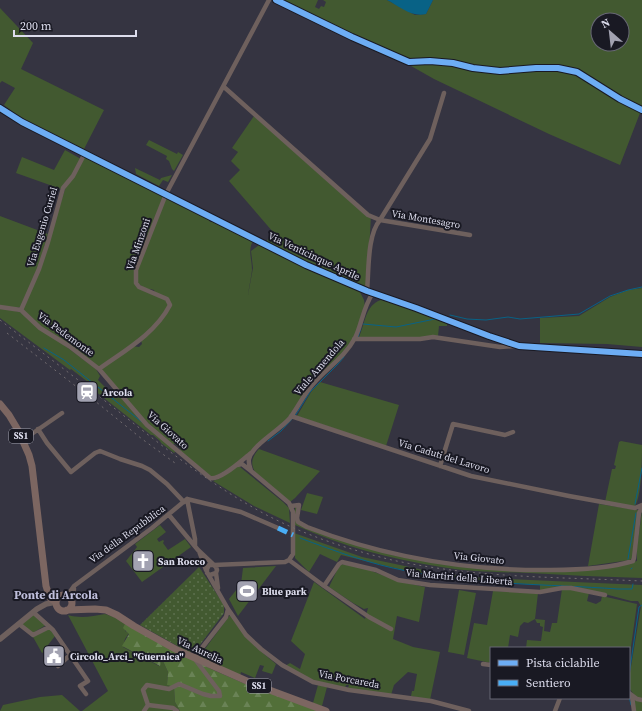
<svg xmlns="http://www.w3.org/2000/svg" width="642" height="711" font-family="'Source Serif 4',serif">
<defs>
<pattern id="forest-firs" width="22" height="20" patternUnits="userSpaceOnUse"><rect width="22" height="20" fill="#526f39"/><path d="M5 1l3.5 6h-7zM16 11l3.5 6h-7z" fill="#6a8356"/></pattern>
<pattern id="park-dots" width="8" height="8" patternUnits="userSpaceOnUse"><rect width="8" height="8" fill="#425930"/><path d="M2 2h.1M6 6h.1" fill="none" stroke="#5d704e" stroke-width="1.8" stroke-linecap="round"/></pattern>
</defs>
<rect width="100%" height="100%" fill="#353441"/>
<!-- green -->
<path fill="#425930" fill-rule="evenodd" d="M276 0H318L315 7 319 9 321 6 324 7 326 2 323 0H387L415 15 426 14 433 0H642V114L640 113 620 165 549 134 434 79 397 58 352 37ZM598 20H622V44H598Z
M0 8 33 43 21 69 104 110 84 149C57 136 27 124 4 105L15 88 2 81 0 83Z
M254 116 371 215 367 291 266 242 273 232 229 181 240 170 231 161 238 152 232 148Z
M149 140 177 154 178 152 183 155 174 171 172 169 169 161 166 159 167 156 146 145Z
M65 150 81 159 73 176 61 189 16 173 22 157 54 170Z
M86 154 165 194 136 270V284L166 300 169 305C155 333 124 351 99 368L41 328 22 310 40 269 65 189Z
M135 168 160 180 161 178 172 175 168 182 163 180 159 186 136 174Z
M166 195 209 216 208 218 210 222H221L254 239C247 250 252 258 252 270 251 278 249 287 248 295L253 268 251 251 262 243 358 288 364 300 365 307 354 338 339 359 314 382 289 418 235 465 212 478 181 453 180 448 175 444H170L148 425 99 369 132 346 139 347 142 344 141 340 170 306 167 299 155 293 154 290 150 289 148 290 137 283V270Z
M0 216 48 234 38 269 21 307 14 308 0 306Z
M642 288V347L607 344 540 343V318L579 316 610 297 628 290Z
M381 300H385L433 316 447 323V326H439L438 336 420 338 359 337C365 324 365 305 381 300Z
M0 308 20 312 96 369 100 376 98 380 108 390 114 389 176 451 174 453 161 443 160 441 153 435H151L95 391 97 389 71 369 70 370 0 318Z
M320 382 399 405 386 446 297 416 311 392Z
M621 441 642 445C642 456 642 500 634 507L605 502 612 469H615L616 466 614 465 619 442Z
M259 449 320 471 295 498 290 502 255 472C250 463 252 457 259 449Z
M234 467H240L283 502 289 508 290 523 254 506 213 481 220 478Z
M307 493 323 497 317 514 301 510Z
M599 504 638 510 633 558 630 560 588 566Z
M295 506H297V523L392 555 520 571 617 566 637 561V547L642 511V578C604 577 567 575 529 573 500 572 470 572 441 567 391 559 341 546 295 525Z
M160 525 166 532 157 539 159 542 163 540 164 541 163 543 168 550 185 539 191 547 142 582 126 561 137 547 135 544Z
M294 533 362 557 438 573 485 578 642 585V711H635V696L629 688V679L641 606 638 601H631L605 594 571 587 540 591V585L458 579 407 571 341 555 337 562 320 554 309 572 295 558Z
M340 564 361 567 398 581 425 587 419 622 397 616 393 639 413 647 440 652 430 700 411 696 412 691H414L417 674 408 672 394 685 391 695 348 688 349 685H346L345 688 313 681 285 666 290 663 300 669 305 654 291 641 314 582 365 619 368 608 364 609 353 603 329 587Z
M276 566 238 616 229 599 241 584 243 568Z
M562 589H569L589 593 587 601 596 604 601 601 602 596 637 604 629 661V648H526L527 640 541 641 543 627 540 626V623H537L535 619 528 623 524 622 520 626 518 637 510 635 508 648H491V663L467 658 474 623 487 625 493 591 538 593 535 619 545 620 544 631 550 632 552 623H557Z
M459 590 476 593 464 655 448 652Z
M34 614 46 625 31 634 21 625Z
M105 614 120 619 125 624V631L129 633 125 639 123 647 159 666 161 661H163L168 672 167 685 174 687 175 702 180 711H82L108 691 68 615C81 619 93 616 105 614Z
M230 615 264 654 276 664 272 674 262 671 264 666 260 665 255 678 241 672 240 676 199 657Z
M49 628 55 636 48 645 49 649 42 653 33 637Z
M318 685 327 687 322 706 313 703Z
M62 695 80 711H0L3 705 40 697Z"/>
<!-- forest -->
<path fill="url(#forest-firs)" d="M125 624 211 669 243 683 318 711H180L175 702 174 687 167 685 168 672 163 661H161L160 666 122 646 129 634 123 628Z"/>
<!-- park -->
<path fill="url(#park-dots)" d="M199 567 224 605V613L199 646 192 652H188L140 625Z"/>
<!-- water -->
<path fill="#086286" d="M387 0H433L426 14C412 18 399 6 387 0Z"/>
<g fill="none" stroke-linecap="round" stroke-linejoin="round">
<!-- stream -->
<path stroke="#086286" stroke-width="1" d="M450 315 467 319 486 320 508 317 520 319 579 314 610 296 628 290 642 287
M363 324 396 327 435 319
M358 337 361 328
M44 348 64 360 142 422
M295 416 310 392 338 364 344 357
M268 441 281 431 293 418
M635 504 642 468
M300 538C335 551 370 564 407 571 476 585 547 584 618 589H632L633 584
M628 559 636 513
M631 569 632 568
M629 675 639 607 642 605
M629 696 631 705"/>
<!-- minor -->
<path stroke="#6e605d" stroke-width="4.5" d="M224 87 368 215 380 220 430 139 444 93
M0 108 22 122 306 265 367 291 416 308 489 336 519 346 642 354
M367 291C369 271 367 235 380 220L470 235
M0 307 21 310 40 328 69 346 99 369 147 425 210 478C220 481 242 460 251 453
M21 310 39 269 48 242 63 188 73 176 85 153
M354 339H420L433 337 500 347 515 346
M99 369C124 351 155 334 170 305L167 299 139 287 136 283V270L166 194 269 0
M291 416 471 476 569 496 635 508 642 505
M38 429 47 443 71 472 95 453 100 451 120 459 142 466 150 470 167 484 184 502
M23 440 62 413
M237 465 242 464 251 471
M440 466 453 424 505 435 513 432
M187 499 241 512 278 528
M187 499 195 539V545
M291 506 299 505 297 518 298 522 307 527C385 557 467 571 551 570 577 570 607 569 633 561L634 558 639 513 642 507
M169 515 198 550 216 567 217 570 216 573 210 575 207 573V569L209 565H213
M199 551 206 570
M289 560 324 586 339 564 342 562 376 570 398 580 430 585 540 592 562 588H571L605 595
M289 560 293 554V512L289 503 251 471C250 467 248 463 249 459 252 445 280 430 290 418 298 407 304 394 314 383 327 368 345 357 355 338 362 324 363 307 373 293
M214 565 285 562 289 560
M216 573 218 588
M208 574 228 609 246 635 261 649 282 665 313 682 349 690 431 701 469 711
M324 586 369 617 391 629
M67 596 74 586 152 528 187 499
M71 601 74 589
M33 612 53 630 88 681 80 686 86 694
M19 624 33 635 49 627
M483 664 491 665
M58 666 70 655
M629 693 637 699 642 700
M632 696 634 711
M144 711 148 705
M177 711 173 708 148 705 143 690 147 685 169 689 179 684 203 694 211 696H220L219 691 194 658 226 617 228 609
M555 711 560 698"/>
<!-- tertiary -->
<path stroke="#6e605d" stroke-width="5.5" d="M0 639 37 609 46 604 56 602"/>
<!-- primary -->
<path stroke="#7c6661" stroke-width="7" d="M0 404 9 415 18 430 29 455 32 466 46 586 50 598 56 602
M56 603a8 8 0 1 1 16 0a8 8 0 1 1-16 0Z
M67 610 95 609 106 610 117 615 134 626 177 650 256 685 326 711"/>
<!-- rail -->
<path stroke="#716b6f" stroke-width="1" stroke-dasharray="2 4" stroke-linecap="butt" d="M0 320C33 346 67 371 100 397 150 436 199 477 254 508 295 532 346 549 392 560 474 578 558 577 642 581
M7 333 95 401 142 439 175 463"/>
<!-- quiet -->
<path stroke="#49aef6" stroke-width="5" stroke-dasharray="10 5" stroke-linecap="butt" d="M278 528 293 535"/>
<!-- cycleway casing -->
<g stroke="#191923" stroke-width="8">
<path id="cycleway" d="M276 0 352 37 409 62 430 61 453 63 473 68 500 71 536 68H558L577 72 620 99 642 110
M0 108 22 122 306 265 367 291 416 308 489 336 519 346 642 354"/>
</g>
<!-- cycleway -->
<use href="#cycleway" stroke="#6dadf4" stroke-width="6"/>
</g>
<!-- icons -->
<defs>
<g id="station-square" transform="scale(1.15)"><rect x="-9" y="-9" width="18" height="18" rx="4" fill="#a2a2b1" stroke="#191923"/><path d="M-3-6H3Q5-6 5-4V2Q5 4 3 4L4.5 6H3L1.5 4h-3L-3 6H-4.5L-3 4Q-5 4-5 2V-4Q-5-6-3-6ZM-3.5-4v3h7v-3ZM-3.5 1v1.5H-2V1ZM2 1v1.5H3.5V1Z" fill="#fff"/></g>
<g id="church-square" transform="scale(1.15)"><rect x="-9" y="-9" width="18" height="18" rx="4" fill="#a2a2b1" stroke="#191923"/><path d="M-1.2-6h2.4v3.5h3.3v2.4h-3.3V6h-2.4V-.1h-3.3v-2.4h3.3Z" fill="#fff"/></g>
<g id="stadium-square" transform="scale(1.15)"><rect x="-9" y="-9" width="18" height="18" rx="4" fill="#a2a2b1" stroke="#191923"/><path d="M0-5a6.5 5 0 1 0 0 10a6.5 5 0 1 0 0-10ZM-3.5-1.8h7v3.6h-7Z" fill="#fff"/></g>
<g id="civic-square" transform="scale(1.15)"><rect x="-9" y="-9" width="18" height="18" rx="4" fill="#a2a2b1" stroke="#191923"/><path d="M-.6-6.5H3V-4.5H.6V-3L4-1V1h2V6H-6V1h2V-1L-.6-3ZM-1.2 2.5V6h2.4V2.5Z" fill="#fff"/></g>
</defs>
<g fill-rule="evenodd">
<use href="#station-square" x="87" y="392"/>
<use href="#church-square" x="143" y="561"/>
<use href="#stadium-square" x="247" y="591"/>
<use href="#civic-square" x="54" y="656"/>
</g>
<g text-anchor="middle" dominant-baseline="central" stroke-width="4" stroke-linejoin="round" paint-order="stroke">
<!-- shield labels -->
<g fill="#191923" stroke="#a2a2b0" stroke-width="1">
<rect x="9" y="429" width="24" height="14" rx="3"/>
<rect x="247" y="679" width="24" height="14" rx="3"/>
</g>
<g font-size="9" font-weight="bold" fill="#dddded">
<text x="21" y="436">SS1</text>
<text x="259" y="686">SS1</text>
</g>
<!-- street labels -->
<g font-size="10" fill="#dddded" stroke="#191923">
<text transform="translate(426 219) rotate(10)">Via Montesagro</text>
<text transform="translate(42 227) rotate(-73)">Via Eugenio Curiel</text>
<text transform="translate(138 244) rotate(-71)">Via Minzoni</text>
<text transform="translate(314 256) rotate(25)">Via Venticinque Aprile</text>
<text transform="translate(66 334) rotate(36)">Via Pedemonte</text>
<text transform="translate(319 367) rotate(-49)">Viale Amendola</text>
<text transform="translate(168 430) rotate(42)">Via Giovato</text>
<text transform="translate(444 456) rotate(17)">Via Caduti del Lavoro</text>
<text transform="translate(127 534) rotate(-36)">Via della Repubblica</text>
<text transform="translate(479 558) rotate(6)">Via Giovato</text>
<text transform="translate(459 577) rotate(5)">Via Martiri della Libertà</text>
<text transform="translate(200 650) rotate(25)">Via Aurelia</text>
<text transform="translate(349 679) rotate(11)">Via Porcareda</text>
</g>
<!-- poi labels -->
<g font-size="10" font-weight="bold" fill="#dddded" stroke="#191923" text-anchor="start">
<text x="102" y="392">Arcola</text>
<text x="158" y="561">San Rocco</text>
<text x="262" y="591">Blue park</text>
<text x="70" y="656">Circolo_Arci_"Guernica"</text>
</g>
<!-- quarter labels -->
<g font-size="12" font-weight="bold" fill="#bebedb" stroke="#191923">
<text x="56" y="595">Ponte di Arcola</text>
</g>
</g>
<!-- legend -->
<rect x="490" y="647" width="140" height="52" fill="#191923" stroke="#676774"/>
<rect x="498" y="660" width="20" height="6" fill="#6dadf4" stroke="#676774"/>
<text x="526" y="667" font-size="12" fill="#dddded">Pista ciclabile</text>
<rect x="498" y="680" width="20" height="6" fill="#49aef6" stroke="#676774"/>
<text x="526" y="687" font-size="12" fill="#dddded">Sentiero</text>
<!-- north arrow -->
<g transform="translate(610 32) rotate(332)"><circle r="19" fill="#191923" stroke="#676774"/>
<path d="M0-3L7 15L0 10L-7 15Z" fill="#a2a2b1"/>
<text y="-6" font-size="11" font-weight="bold" text-anchor="middle" fill="#dddded">N</text>
</g>
<!-- scale -->
<path d="M14 30v6h122v-6" fill="none" stroke="#dddded" stroke-width="2"/>
<text x="20" y="30" font-size="12" fill="#dddded" stroke="#191923" stroke-width="3" paint-order="stroke">200 m</text>
</svg>
